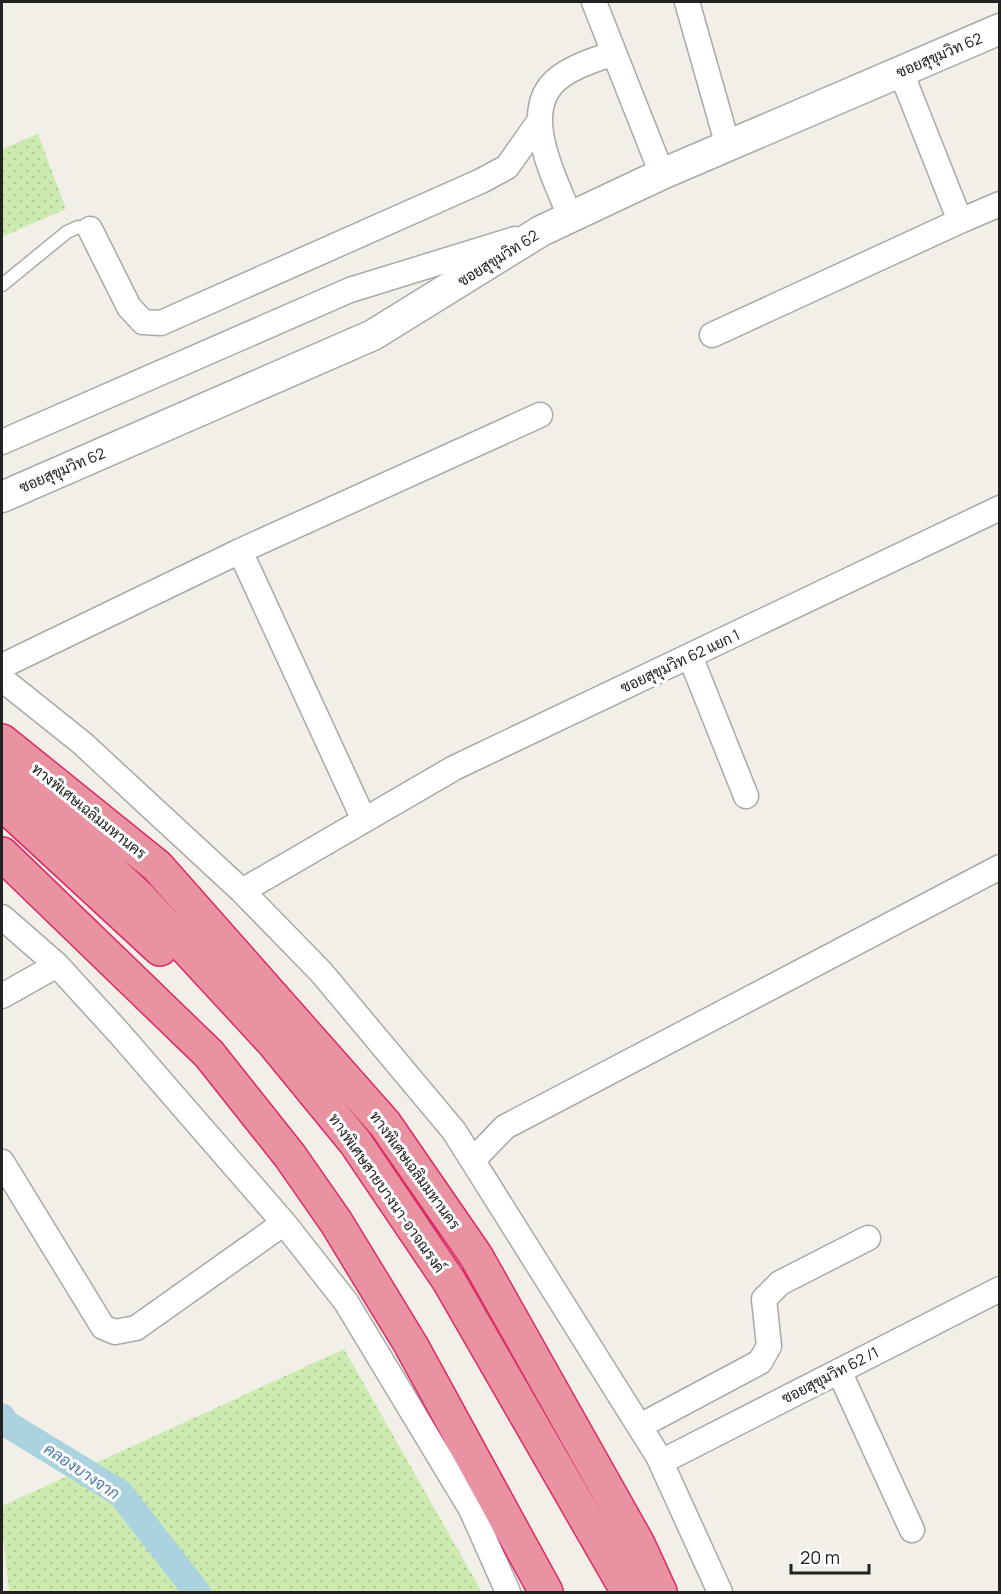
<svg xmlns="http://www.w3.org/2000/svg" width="1001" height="1594" font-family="Manrope,Sarabun,sans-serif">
<defs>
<pattern id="grass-dots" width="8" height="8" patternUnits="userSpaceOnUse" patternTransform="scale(1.5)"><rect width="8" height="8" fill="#cdebb0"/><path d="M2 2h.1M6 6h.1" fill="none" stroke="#b0c997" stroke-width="1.8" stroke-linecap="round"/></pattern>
</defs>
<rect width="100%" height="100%" fill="#f2efe9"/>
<!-- grass -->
<path fill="url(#grass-dots)" d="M38 134 66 209 2 237V149Z
M344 1349 482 1592H9L2 1528V1506Z"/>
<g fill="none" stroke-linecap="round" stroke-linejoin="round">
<!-- canal -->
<path stroke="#aad3df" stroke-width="27" d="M2 1417 7 1424 120 1493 197 1592"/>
<!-- service casing -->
<g stroke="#a9a9a9" stroke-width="15">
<path id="service" d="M2 285 67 232 78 227 90 229"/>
</g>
<!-- minor casing -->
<g stroke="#a9a9a9" stroke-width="27">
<path id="minor" d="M594 2 662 174
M687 2 728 146
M901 72 960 221 1000 204
M570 217C556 179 516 109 560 77 576 65 595 60 614 53
M90 229 129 307 143 322 161 323 481 181 507 167 538 123
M712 335 960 221
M2 442 350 290 515 239
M240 551 364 820
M690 656 746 796
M2 666 240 551 540 415
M2 679 82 743 242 891 321 972 454 1131 658 1456 720 1592
M242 891 454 768 1000 508
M2 917 57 965 120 1034 284 1223 346 1302 471 1509 508 1592
M2 996 57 965
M473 1160 505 1127 1000 867
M2 1162 103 1327 115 1332 136 1328 284 1223
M839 1371 912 1530
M640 1426 760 1362 769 1346 764 1299 780 1283 868 1238
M661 1462 1000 1289"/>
</g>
<!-- tertiary casing -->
<g stroke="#a9a9a9" stroke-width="33">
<path id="tertiary" d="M2 497 373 335 541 231 662 174 1000 29"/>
</g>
<!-- motorway casing -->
<g stroke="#dc2a67" stroke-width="36">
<path id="motorway" d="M2 741 157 866 385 1124 476 1256 638 1544 660 1592
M2 769 139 897 273 1042 355 1142 449 1281 628 1592
M2 803 160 949
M2 854 209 1054 290 1156 336 1222 411 1345 546 1592"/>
</g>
<!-- service -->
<use href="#service" stroke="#fff" stroke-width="12"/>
<!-- minor -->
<use href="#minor" stroke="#fff" stroke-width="24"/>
<!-- tertiary -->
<use href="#tertiary" stroke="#fff" stroke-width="30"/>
<!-- motorway -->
<use href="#motorway" stroke="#e892a2" stroke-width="33"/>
</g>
<g text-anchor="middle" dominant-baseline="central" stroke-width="6" stroke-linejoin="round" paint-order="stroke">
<!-- street labels -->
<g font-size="15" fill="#222" stroke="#fff">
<text transform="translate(939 55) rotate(-23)">ซอยสุขุมวิท 62</text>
<text transform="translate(498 258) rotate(-32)">ซอยสุขุมวิท 62</text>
<text transform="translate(62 470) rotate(-23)">ซอยสุขุมวิท 62</text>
<text transform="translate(680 661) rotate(-25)">ซอยสุขุมวิท 62 แยก 1</text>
<text transform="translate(89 811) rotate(39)">ทางพิเศษเฉลิมมหานคร</text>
<text transform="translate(415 1170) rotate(54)">ทางพิเศษเฉลิมมหานคร</text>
<text transform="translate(387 1193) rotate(55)">ทางพิเศษสายบางนา-อาจณรงค์</text>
<text transform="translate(830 1375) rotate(-27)">ซอยสุขุมวิท 62 /1</text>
</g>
<!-- water labels -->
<g font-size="16" font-style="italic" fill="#4a7aab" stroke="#fff">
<text transform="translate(82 1471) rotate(34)">คลองบางจาก</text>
</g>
</g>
<!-- border -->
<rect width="1001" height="1594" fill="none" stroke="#222222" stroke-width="6"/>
<!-- scale -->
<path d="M791 1564v9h78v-9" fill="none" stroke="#222222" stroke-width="3"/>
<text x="800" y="1564" font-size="18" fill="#222222" stroke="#ffffff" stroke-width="4.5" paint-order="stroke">20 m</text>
</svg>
